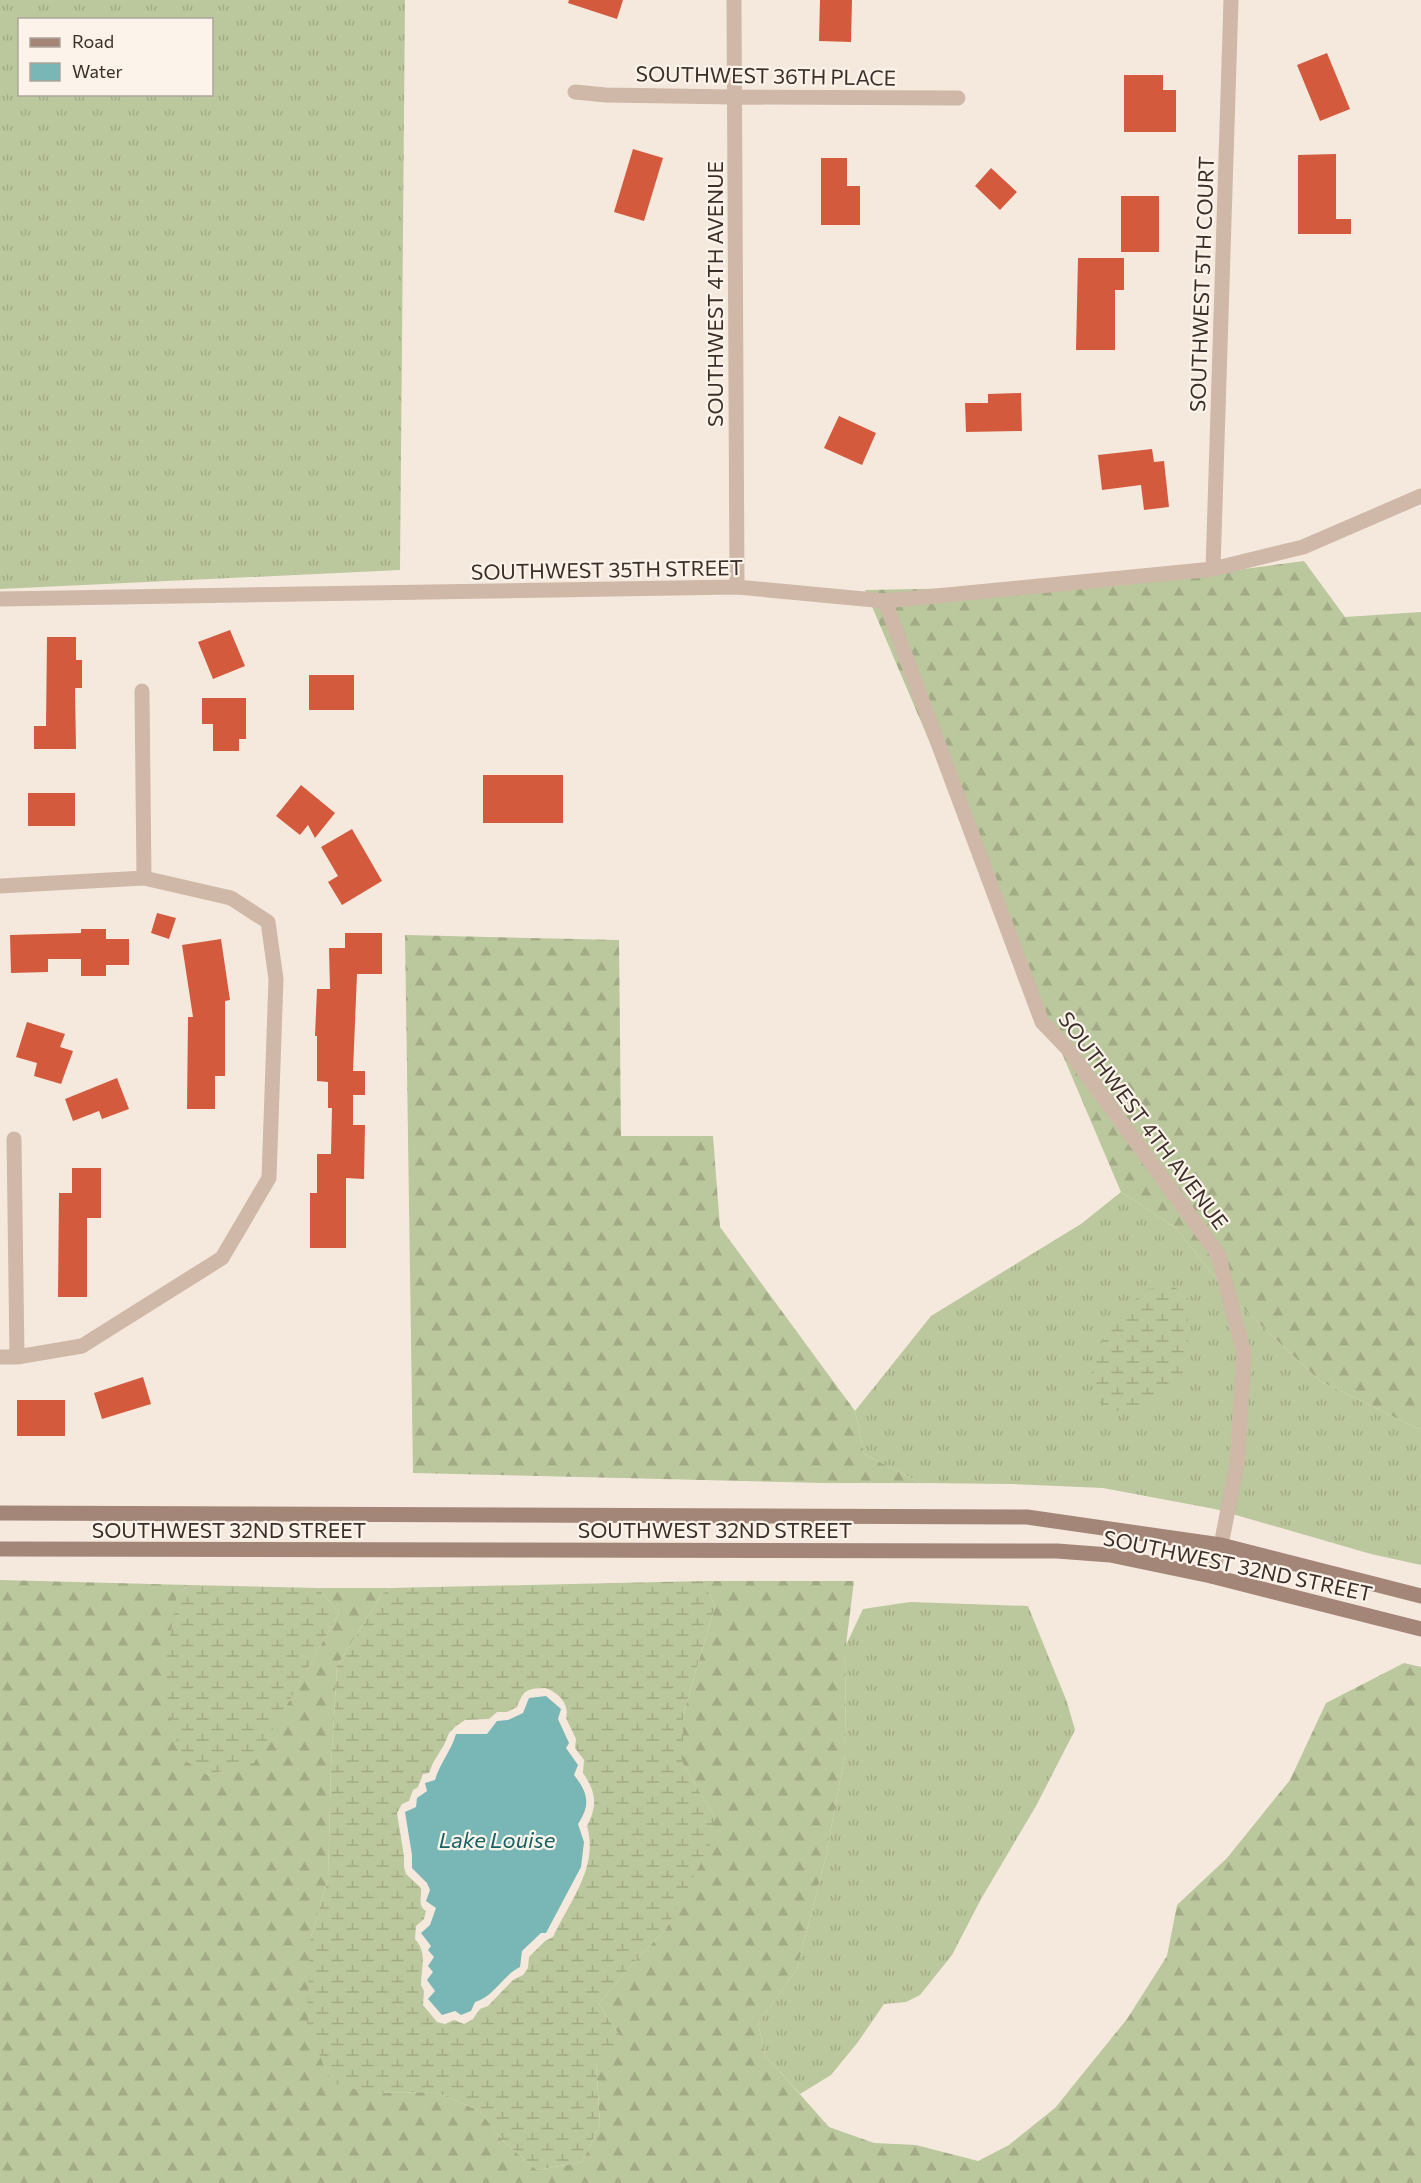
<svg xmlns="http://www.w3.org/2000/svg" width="1421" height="2183" font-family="Commissioner,sans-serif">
<defs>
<pattern id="grass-tufts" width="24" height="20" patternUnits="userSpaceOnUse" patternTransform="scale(1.5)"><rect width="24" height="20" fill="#bbc79c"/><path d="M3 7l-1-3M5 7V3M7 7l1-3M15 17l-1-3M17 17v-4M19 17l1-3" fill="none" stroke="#a2ab86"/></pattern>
<pattern id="forest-firs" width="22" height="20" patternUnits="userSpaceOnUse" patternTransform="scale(1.5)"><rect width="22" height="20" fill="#bbc79c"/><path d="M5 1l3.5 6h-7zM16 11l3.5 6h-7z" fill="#a2ab86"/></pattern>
<pattern id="wetland-marsh" width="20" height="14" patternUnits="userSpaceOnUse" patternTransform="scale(1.5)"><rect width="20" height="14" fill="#bbc79c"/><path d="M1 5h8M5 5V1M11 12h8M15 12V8" fill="none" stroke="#a2ab86"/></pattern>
</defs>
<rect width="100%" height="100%" fill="#f5e9de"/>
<!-- grass -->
<path fill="url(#grass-tufts)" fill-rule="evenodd" d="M0 0H405L400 570 0 589ZM20 20H212V94H20Z
M1121 1192 1176 1228 1228 1294 1320 1381 1421 1430V1565L1371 1554 1215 1509 1103 1488 1012 1484 921 1483 864 1454 855 1411 931 1316 1081 1224Z
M910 1602 1028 1606 1067 1702 1075 1730 1036 1806 981 1899 952 1955 920 1995 906 2002 884 2004 858 2042 831 2075 800 2094 765 2055 758 2023 797 1969 825 1860 845 1755 846 1645 863 1609Z"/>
<!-- forest -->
<path fill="url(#forest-firs)" d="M1304 561 1345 617 1421 612V1430L1320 1381 1228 1294 1176 1228 1121 1192 865 590 1125 585Z
M405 935 619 940 621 1136H713L720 1227 855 1411 864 1454 921 1483H824L413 1473Z
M0 1580 189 1585 177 1594 207 1775 254 1762 339 1613 318 1588H391L382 1594 337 1666 331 1767 328 1879 310 1940 368 2093 435 2092 480 2111 503 2141 537 2170 582 2162 600 2125 596 2062 621 2038 599 2004 633 1963 666 1929 681 1899 714 1816 683 1764V1715L715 1606 703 1581H854L846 1645 845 1755 825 1860 797 1969 758 2023 765 2055 829 2127 874 2143 916 2145 978 2161 1009 2145 1055 2108 1127 2019 1167 1956 1177 1905 1227 1858 1290 1780 1326 1703 1404 1663 1421 1667V2183H0Z"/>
<!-- wetland -->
<path fill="url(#wetland-marsh)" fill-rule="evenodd" d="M1173 1286 1188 1297V1345L1180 1382 1143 1408 1106 1412 1091 1375 1108 1323 1148 1289Z
M703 1581 715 1606 683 1715V1764L714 1816 710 1846 666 1929 633 1963 599 2004 621 2038 604 2059 596 2062 600 2125 582 2162 537 2170 503 2141 480 2111 435 2092 368 2093 330 2082 307 2022 310 1940 328 1879 331 1767 337 1666 382 1594 391 1588ZM545 1688C558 1692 570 1704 566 1718L576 1739 575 1748 584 1760 583 1773C596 1792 598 1805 587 1826 599 1867 570 1901 553 1937L545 1941 529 1957 528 1968 523 1975 513 1980 488 2006 480 2009 473 2019 464 2024 454 2020 445 2024 437 2022 423 2005 424 1991 421 1985C421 1967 428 1954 415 1939L416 1926 424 1919 426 1911C417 1905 422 1897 421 1888L406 1874 404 1867V1856L397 1813 402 1804 409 1801 413 1790 418 1787 423 1774 429 1773 433 1763 444 1745 449 1733 456 1726 465 1720 489 1719 497 1712H507L517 1707C524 1689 527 1689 545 1688Z
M189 1585 318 1588 339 1613 254 1763 207 1775 181 1758 168 1709 166 1661 177 1594Z"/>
<!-- water -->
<path fill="#79b6b6" d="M546 1696 561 1709 558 1719 569 1743 566 1748 578 1765 574 1775C588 1793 591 1804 578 1824L584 1842 581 1867 546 1933H541L522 1951 520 1967C503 1975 494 1997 475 2002L471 2011 461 2015 455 2011 442 2015 428 1999 435 1991 427 1980 433 1972 428 1966 434 1957 428 1950 431 1946 421 1933 430 1925 436 1908 426 1901 430 1890 427 1883 412 1868V1855L405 1812 416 1807 417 1798 427 1791 425 1783 435 1780C440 1763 451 1751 456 1734H487L497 1721 508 1720 523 1713 529 1698Z"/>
<!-- building -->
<path fill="#d45a3e" d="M569 0H623L617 19 568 3Z
M820 0H852L851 42 819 41Z
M1327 53 1350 109 1320 121 1297 65Z
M1124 75H1163V90H1176V132H1124Z
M633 149 663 158 644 221 614 212Z
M1336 154V219H1351V234H1298V155Z
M821 158H847V186H860V225H821Z
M991 168 1017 192 1000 210 975 186Z
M1121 196H1159V252H1121Z
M1078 258H1124V290H1115V350H1076Z
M1021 393 1022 431 966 432 965 403H988V394Z
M839 416 876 433 862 465 824 448Z
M1152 449 1154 462 1164 461 1169 507 1144 510 1141 485 1102 490 1098 455Z
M230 630 245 666 213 679 198 642Z
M47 637H76V660H82V688H75L76 749H34V726H46Z
M309 675H354V710H309Z
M202 698H246V739H239V751H213V724H202Z
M483 775H563V823H483Z
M301 785 335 813 315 838 308 825 300 835 276 816Z
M28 793H75V826H28Z
M352 829 382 881 342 905 328 882 338 876 321 847Z
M157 913 176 918 169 939 151 933Z
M81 929H106V939H129V965H106V976H81V959H48V972L11 973 10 935 81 933Z
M345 933H382V974H357L353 1071H365V1095H353V1125H365L364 1179 346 1178V1248H310V1193H317V1154H331L332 1108H328V1082L317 1081V1036H315L317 989H330L329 948H345Z
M221 939 230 1000 225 1001V1076H215V1109H187L188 1017H193L182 945Z
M27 1022 65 1034 60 1047 73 1051 61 1084 34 1076 37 1063 16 1057Z
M117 1078 129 1109 102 1119 99 1111 73 1121 65 1099Z
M72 1168H101V1218H87V1297H58L59 1193H72Z
M143 1377 151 1404 102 1419 94 1393Z
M17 1400H65V1436H17Z"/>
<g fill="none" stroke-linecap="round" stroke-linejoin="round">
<!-- street -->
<path stroke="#d0b8a8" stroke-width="15" d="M734 0 737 587
M575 92 606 95 734 97 958 98
M1213 569 1231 0
M0 599 737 587 885 601 1213 569 1303 547 1421 496
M885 601 1042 1022 1068 1049 1218 1254 1244 1353 1237 1464 1221 1545 1211 1576
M142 691 144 878
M0 886 144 878 231 898 268 922 276 979 269 1178 222 1258 82 1346 17 1357H0
M14 1139 17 1357"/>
<!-- secondary -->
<path stroke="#a48679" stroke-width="15" d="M0 1513 1027 1517 1221 1545 1421 1596
M0 1549 1057 1551 1110 1555 1211 1576 1421 1629"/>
</g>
<g text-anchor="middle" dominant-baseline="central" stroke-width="4.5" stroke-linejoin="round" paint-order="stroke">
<!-- street labels -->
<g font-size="21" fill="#3c2e29" stroke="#fcf4eb">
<text transform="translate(766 75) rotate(1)">SOUTHWEST 36TH PLACE</text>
<text transform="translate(1201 284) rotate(-88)">SOUTHWEST 5TH COURT</text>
<text transform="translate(714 294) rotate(-90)">SOUTHWEST 4TH AVENUE</text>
<text transform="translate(607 569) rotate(-1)">SOUTHWEST 35TH STREET</text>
<text transform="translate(1144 1120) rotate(53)">SOUTHWEST 4TH AVENUE</text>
<text x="229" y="1529">SOUTHWEST 32ND STREET</text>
<text x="715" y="1529">SOUTHWEST 32ND STREET</text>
<text transform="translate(1238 1565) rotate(12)">SOUTHWEST 32ND STREET</text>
</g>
<!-- water labels -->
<g font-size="22" font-style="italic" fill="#196263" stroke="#fcf4eb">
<text x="497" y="1839">Lake Louise</text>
</g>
</g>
<!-- legend -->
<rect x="18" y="18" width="195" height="78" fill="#fcf4eb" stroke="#afa59d" stroke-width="1.5"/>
<rect x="30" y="38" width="30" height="9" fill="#a48679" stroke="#afa59d" stroke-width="1.5"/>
<text x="72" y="48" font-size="18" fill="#3c2e29">Road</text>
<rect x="30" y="63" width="30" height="18" fill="#79b6b6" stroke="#afa59d" stroke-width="1.5"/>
<text x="72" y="78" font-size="18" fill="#3c2e29">Water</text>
</svg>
